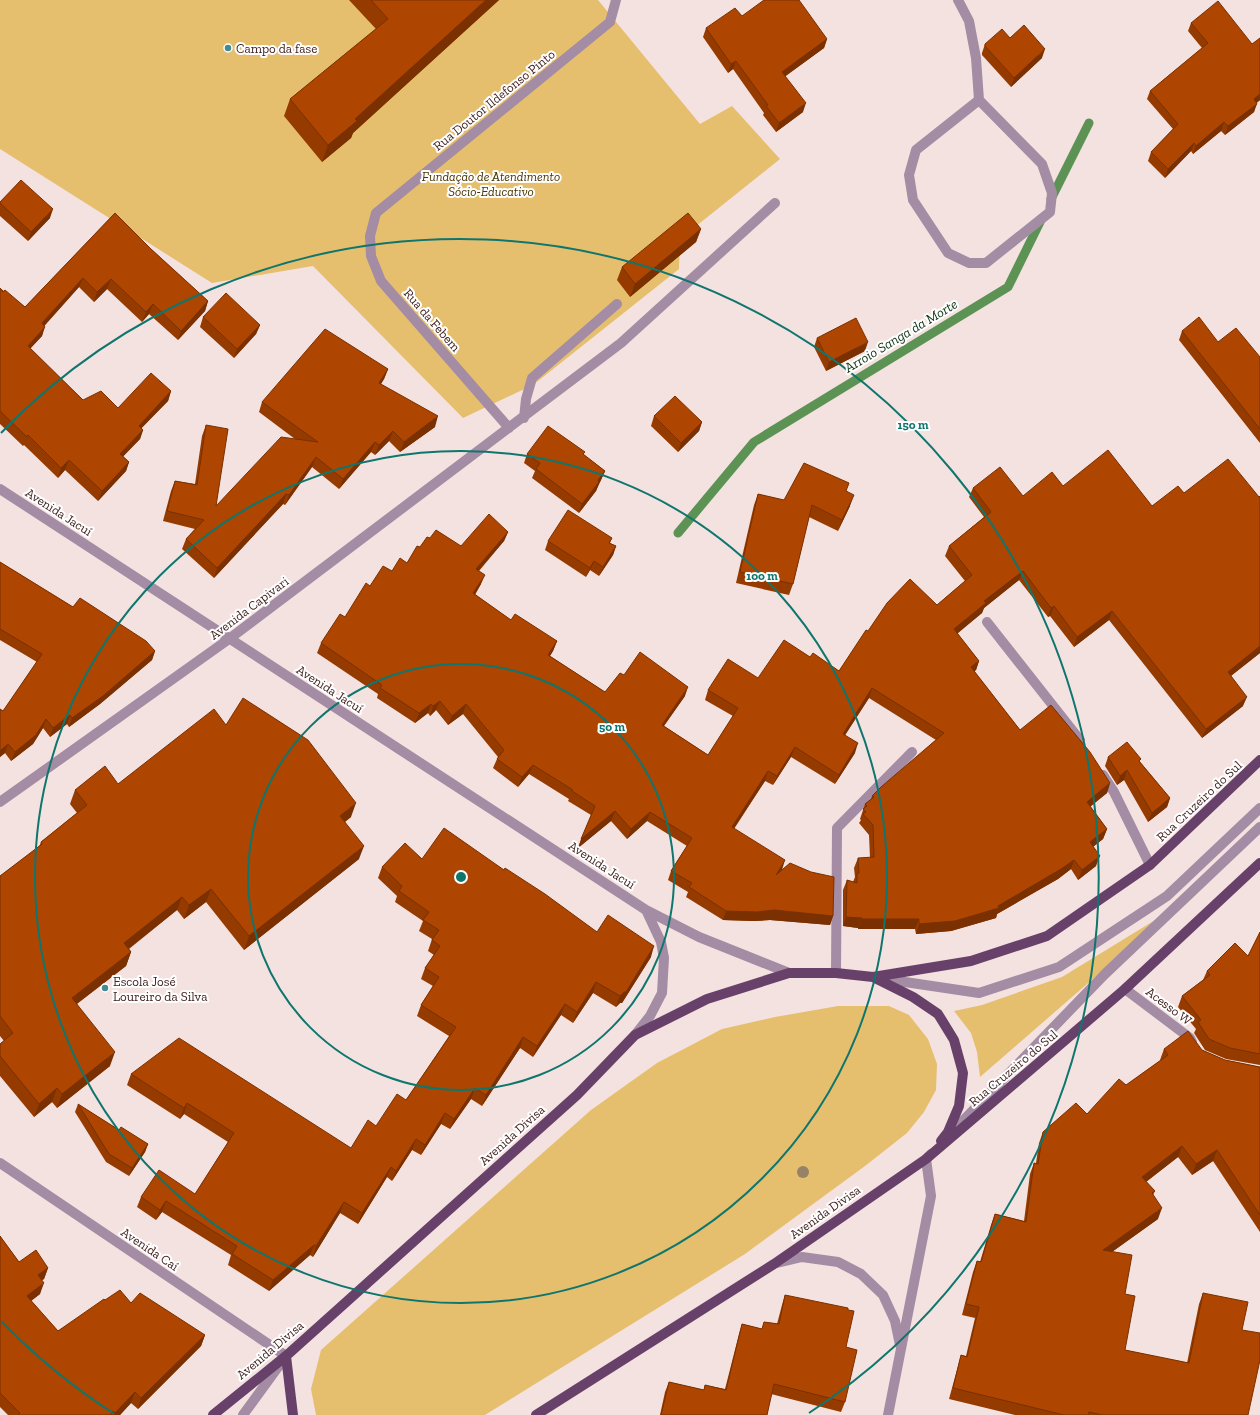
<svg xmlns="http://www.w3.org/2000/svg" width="1260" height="1415" font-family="'Zilla Slab',serif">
<rect width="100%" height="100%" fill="#f4e2e0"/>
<!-- green -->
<path fill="#e6bf6e" d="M0 0H598L700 124 732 106 780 159 680 239 679 269 533 385 463 418 313 266 212 283 0 149Z
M1160 917 1102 971 980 1077 977 1052 971 1033 954 1011 982 1005 1062 977Z
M838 1006H889L909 1015 928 1039 937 1064 936 1090 924 1112 907 1133 865 1166 745 1254 485 1415H316L311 1389 321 1350 591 1110 657 1063 722 1029 775 1017Z"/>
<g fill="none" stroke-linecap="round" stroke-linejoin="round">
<!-- stream -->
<path stroke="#5c9355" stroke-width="9" d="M1051 199 1089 123
M678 533 754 442 1008 287 1041 220"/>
<!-- minor -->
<path stroke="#a38ca4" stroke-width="10" d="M958 0 969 21 976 58 979 100 1042 164 1052 193 1050 212 986 263H969L948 253 913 200 909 175 916 150 979 100
M524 418 526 399 532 378 617 304
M509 428 381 281 371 256 370 236 376 213 610 22 616 0
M0 489 646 910 699 937 789 973
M987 622 1080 740
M1103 775 1114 792 1150 865
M0 802 229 639 621 343 775 203
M836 973 837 828 912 752
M878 978 979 993 1059 967 1167 896 1260 808
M1125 989 1190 1038 1192 1042
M635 1035 650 1016 662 993 664 958 661 942 646 910
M955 1129 1105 974 1260 827
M0 1163 286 1356 243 1415
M777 1263 802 1257 838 1262 861 1274 883 1295 895 1321 900 1345
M888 1415 931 1196 926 1159 931 1154"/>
<!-- major -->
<path stroke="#68416b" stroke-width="10" d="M873 977 913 997 938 1014 954 1040 963 1073 959 1106 948 1132 941 1141
M286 1356 293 1415
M213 1415 286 1356 577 1095 635 1035 707 999 789 973H836L873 977 971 961 1047 936 1150 865 1260 760
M536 1415 774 1264 926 1159 1125 989 1260 863"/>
</g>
<!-- trees -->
<circle fill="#968365" cx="803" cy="1172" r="6"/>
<!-- wall -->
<path fill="#963b00" d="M349 0H499L353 133 351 138 322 162 284 116 290 99 376 29Z
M742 16 827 39 824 48 785 76 803 112 776 132 763 115 764 113 733 69 728 73 703 37 706 28Z
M1191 23 1252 44 1260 100 1256 103 1254 112 1225 135 1221 131 1193 154 1191 151 1165 178 1148 161 1151 152 1173 129 1147 99 1150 91 1202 48 1188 31Z
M1010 38 1042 58 1011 87 982 55V53L985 44Z
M0 202 50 218 28 241 0 216Z
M115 213 151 249 208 301 205 311 178 340 149 314 142 322 107 289 94 302 79 287 44 326 42 336 30 349 83 400 118 408 171 391 168 401 141 428 143 430 140 439 123 456 129 462 126 471 98 501 65 470 58 478 24 445 23 446 0 424V288L25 307Z
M701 229 696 242 630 297 617 280 622 267Z
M203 317 260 325 256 334 234 358 200 327Z
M1182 331 1218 342 1260 357V443L1179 340Z
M817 338 865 351 826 371 814 347Z
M388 369 384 379 381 384 435 427 400 452 389 441 375 455 371 452 339 489 312 467 285 505 283 504 214 578 182 549 186 539 195 529 163 521 171 491 175 481 195 484 202 436 206 425 216 506 295 439 259 412 262 402Z
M654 416 702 422 699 431 678 452 651 426Z
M527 454 584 455 605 471 601 480 599 484 596 491 579 513 532 478 535 471 524 463Z
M1063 486 1152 506 1184 493 1259 497 1260 496V653L1231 676 1243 706 1202 738 1109 620 1074 647 1050 616 1048 617 1019 580 984 608 982 613 957 633 979 661 976 670 974 671 1020 730 1110 783 1107 793 1090 806 1107 829 1103 839 1093 847 1096 866 1078 880 1071 869 1058 879 997 914 996 918 951 931 916 934 915 929H858V928L843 926V890L847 880 853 882 855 877 854 868 858 858H870L869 835 859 823 861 820 860 819 865 804 871 799 872 796 936 740 869 698 845 735 855 753 835 784 791 757 773 785 765 781 734 829 833 916 830 925 770 920 754 921 723 920 686 897 688 892 668 880 671 871 687 846 647 821 627 839 611 821 578 848 591 815 568 801 569 799 529 774 518 787 493 768 497 759 498 757 463 714 448 725 436 710 430 716 428 713 415 723 377 698 378 694 317 653 321 643 345 617 370 586 392 571 407 563 420 547 430 538 461 546 508 532 504 541 479 571 481 584 475 595 511 620 557 641 553 651 550 656 605 692 624 675 685 696 664 726 708 755 733 716 705 700 708 690 758 678 810 657 839 671 868 631 937 605 965 581 945 556 949 546 984 517 969 497 973 488 1023 496Z
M847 491 850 506 838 531 809 517 793 584 789 595 736 583 754 505 758 494 784 500Z
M612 538 610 543 616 546 613 555 599 576 590 570 586 577 545 550 548 541Z
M0 562 73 607 155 651 152 660 100 704 69 727 67 724 50 737 43 728 33 744 11 761 5 753 0 757V709L3 711 37 662 0 640Z
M226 725 351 817 345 822 359 859 244 950 206 902 184 919 177 910 129 949 131 952 126 966 77 1004 110 1066 57 1108 52 1102 34 1117 0 1076V1044L4 1041 0 1036V876L39 847 41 842 77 813 70 804 75 790 118 784Z
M1108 757 1140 762 1170 798 1167 807 1148 822 1124 780 1117 785 1105 766Z
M422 859 504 870 597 932 651 957 622 1003H620L616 1007 593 993 573 1023 561 1015 533 1057 520 1048 482 1106 471 1099 450 1129 441 1124 421 1155 412 1150 392 1181 387 1177 358 1224 340 1213 313 1257 310 1255 269 1291 228 1265 231 1255 162 1212 156 1220 137 1207 141 1197 195 1194 228 1142 184 1114 180 1119 127 1085 131 1074 351 1148 406 1100 449 1036 417 1016 421 1005 433 986 421 979 425 968 434 955 428 951 432 939 419 931 423 921 395 902 397 896 378 878 382 867Z
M1260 932V1065L1226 1059 1205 1050 1194 1033 1196 1029 1178 1007 1182 996 1203 980 1207 971 1248 956Z
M1164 1049 1202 1050 1225 1060 1260 1067V1232L1213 1161 1192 1175 1178 1157 1146 1182 1155 1191 1153 1195 1158 1219 1112 1252 1125 1294V1350L1187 1363 1199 1304 1203 1293 1242 1330 1248 1415H1015L949 1399 961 1355 966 1356 975 1318 962 1315 973 1272 977 1261 980 1262 991 1225 995 1214 1024 1221 1030 1174 1034 1163H1036L1039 1143 1043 1132 1087 1114 1161 1060H1160Z
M78 1104 119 1130 148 1144 145 1152 129 1176 106 1162 75 1112Z
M0 1236 19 1262 48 1268 44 1279 42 1280 40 1294 31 1301 58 1331 105 1300 131 1303 205 1335 201 1346 138 1409 131 1403 120 1415H8L0 1407Z
M785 1295 846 1347 845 1402 841 1412 771 1394 767 1415H660L665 1392 669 1382 704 1390 705 1385 725 1389 739 1334 742 1324 762 1329 764 1322 777 1324 782 1305Z"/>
<!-- shaded-wall -->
<path fill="#7a3000" d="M486 0H499L353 133 351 138 322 162 328 145 355 119Z
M827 39 824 48 779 81 782 72Z
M1045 49 1042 58 1011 87 1014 78Z
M736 61 733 69 728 73 731 64Z
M1260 94V100L1251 108 1254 99Z
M806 103 803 112 776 132 779 123Z
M1257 104 1254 112 1225 135 1228 126Z
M1224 122 1221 131 1193 154 1196 146Z
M1194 143 1191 151 1165 178 1168 169Z
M53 209 50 218 28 241 31 232Z
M701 229 696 242 630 297 635 284Z
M83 278 79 287 38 333 42 323Z
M111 279 107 289 94 302 97 292Z
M208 301 205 311 178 340 181 331Z
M153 304 149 314 142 322 146 312Z
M260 325 256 334 234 358 237 349Z
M45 327 42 336 24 355 28 346Z
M868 342 865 351 826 371 829 362Z
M388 369 384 379 375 393 379 383Z
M171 391 168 401 135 435 139 426Z
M438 416 435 427 400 452 404 442Z
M702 422 699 431 678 452 681 443Z
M143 430 140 439 117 463 120 454Z
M393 431 389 441 375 455 379 445Z
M375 442 371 452 339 489 343 479Z
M316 457 312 467 285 505 289 495Z
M69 460 65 470 58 478 61 468Z
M129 462 126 471 98 501 102 491Z
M605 471 601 480 599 484 596 491 579 513 582 504 598 480Z
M286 494 283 504 214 578 217 568Z
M854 495 850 506 838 531 842 520Z
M508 532 504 541 472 578 476 569Z
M616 546 613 555 599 576 603 567Z
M594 561 590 570 586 577 590 568Z
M1023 571 1019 580 984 608 982 613 951 639 954 629 984 601Z
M485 575 481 584 469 603 473 593Z
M1054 606 1050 616 1048 617 1051 608Z
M1112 611 1109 620 1074 647 1077 637Z
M557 641 553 651 544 665 548 655Z
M1260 646V653L1224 681 1228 672Z
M155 651 152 660 100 704 69 727 72 718Z
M979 661 976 670 968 677 971 667Z
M688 687 685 696 658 734 662 725Z
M872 688 869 698 840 743 843 734Z
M1247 697 1243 706 1202 738 1206 729Z
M440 701 436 710 430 716 433 706Z
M431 704 428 713 415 723 419 713Z
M466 704 463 714 448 725 452 716Z
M70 715 67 724 50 737 53 728Z
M46 719 43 728 33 744 11 761 15 752Z
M858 743 855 753 835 784 839 775Z
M8 744 5 753 0 757V751Z
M795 747 791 757 773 785 777 776Z
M533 765 529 774 518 787 522 777Z
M1127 770 1124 780 1117 785 1120 776Z
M768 771 765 781 728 837 732 827Z
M1110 783 1107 793 1084 812 1087 802Z
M1170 798 1167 807 1148 822 1152 813Z
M356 803 351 817 335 829 340 816Z
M615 811 611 821 578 848 581 839Z
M650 812 647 821 627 839 631 829Z
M1107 829 1103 839 1086 852 1090 842Z
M364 846 359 859 244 950 249 936Z
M1100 856 1096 866 1078 880 1082 870Z
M785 860 782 870 776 875Z
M1074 860 1071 869 1058 879 997 914 996 918 951 931 916 934 919 924 998 906Z
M211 889 206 902 184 919 189 905Z
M182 897 177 910 119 956 124 943Z
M774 910 833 916 830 925 770 920 754 921 723 920 726 911Z
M846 917 862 918 858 928 843 926Z
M862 919H919L915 929H858Z
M654 946 651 957 622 1003H620L616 1007 620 996Z
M131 952 126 966 67 1011 72 998Z
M596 982 593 993 573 1023 577 1012Z
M565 1004 561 1015 533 1057 537 1046Z
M523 1037 520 1048 482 1106 486 1095Z
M115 1052 110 1066 57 1108 62 1094Z
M57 1088 52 1102 34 1117 39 1104Z
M475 1088 471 1099 450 1129 454 1119Z
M187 1103 184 1114 180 1119 184 1108Z
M445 1113 441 1124 421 1155 425 1145Z
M416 1139 412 1150 392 1181 396 1171Z
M148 1144 145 1152 129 1176 132 1168Z
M1182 1146 1178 1157 1138 1188 1142 1177Z
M1217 1150 1213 1161 1192 1175 1196 1164Z
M391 1167 387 1177 358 1224 362 1213Z
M166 1201 162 1212 156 1220 160 1210Z
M344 1202 340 1213 313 1257 316 1246Z
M1162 1208 1158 1219 1099 1261 1103 1250Z
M314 1245 310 1255 269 1291 273 1280Z
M48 1268 44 1279 34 1285 38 1275Z
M44 1283 40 1294 23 1307 27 1296Z
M205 1335 201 1346 138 1409 141 1398Z
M135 1392 131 1403 120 1415H114L115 1413Z"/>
<!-- building -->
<path fill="#ae4500" stroke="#7a3000" d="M371 0H486L355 119 357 121 328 145 290 99 388 19Z
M764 0H799L827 39 782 72 806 103 779 123 766 106 768 105 736 61 731 64 706 28 735 8 742 16Z
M1218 1 1252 44 1260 38V94L1254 99 1257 104 1228 126 1224 122 1196 146 1194 143 1168 169 1151 152 1178 124 1150 91 1208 43 1191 23Z
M1024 25 1045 49 1014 78 985 46V44L1002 29 1010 38Z
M21 180 53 209 31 232 0 203V202Z
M115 213 151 249 208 301 181 331 153 304 146 312 111 279 97 292 83 278 42 323 45 327 28 346 83 400 101 391 118 408 151 373 171 391 139 426 143 430 120 454 129 462 102 491 69 460 61 468 28 435 27 437 0 411V288L3 292 5 290 25 307Z
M688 213 701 229 635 284 622 267Z
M226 293 260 325 237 349 203 317Z
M1199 317 1218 342 1236 328 1260 357V429L1182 331Z
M856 318 868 342 829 362 817 338Z
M325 329 388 369 379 383 438 416 404 442 393 431 379 445 375 442 343 479 316 457 289 495 286 494 217 568 186 539 204 520 167 511 175 481 197 485 206 425 228 429 216 506 281 437 318 442 262 402Z
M675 396 702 422 681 443 654 416Z
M548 426 585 452 583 454 605 471 598 480 599 482 582 504 536 469 540 463 527 454Z
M1108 450 1152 506 1178 486 1184 493 1228 459 1259 497 1260 496V646L1228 672 1247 697 1206 729 1112 611 1077 637 1054 606 1051 608 1023 571 984 601 986 603 954 629 979 661 971 667 1020 730 1051 705 1090 752 1110 783 1087 802 1107 829 1090 842 1100 856 1082 870 1074 860 1061 869 998 906 999 908 955 921 919 924V919H862V918L846 917 847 880 857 883V873H859L858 858 874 857 873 825 863 814 866 812 863 809 867 806 865 804 874 797 872 796 881 787 944 733 872 688 843 734 858 743 839 775 795 747 777 776 768 771 732 827 785 860 776 875 790 863 811 872 834 877 833 916 774 910 757 912 726 911 689 887 692 883 671 871 692 838 650 812 631 829 615 811 581 839 595 806 572 791 573 790 533 765 522 777 497 759 504 750 466 704 452 716 440 701 433 706 431 704 419 713 380 688 382 685 321 643 340 614 345 617 366 583 370 586 383 566 392 571 400 558 407 563 417 546 420 547 427 537 430 538 436 530 461 546 489 514 508 532 476 569 485 575 473 593 511 620 515 614 557 641 548 655 605 692 620 673 624 675 640 652 688 687 662 725 708 755 738 708 708 690 728 659 758 678 784 640 810 657 813 653 839 671 866 630 868 631 887 603 910 579 937 605 972 575 949 546 991 512 973 488 1000 467 1023 496 1052 472 1063 486Z
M804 463 849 483 846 491 854 495 842 520 812 505 793 584 740 572 758 494 784 500Z
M568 510 612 538 609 543 616 546 603 567 594 561 590 568 548 541Z
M0 562 73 607 80 598 146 641 155 651 103 696 72 718 70 715 53 728 46 719 36 735 15 752 8 744 0 751V709L3 711 42 654 0 629Z
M243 698 308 740 356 803 340 816 364 846 249 936 211 889 189 905 182 897 124 943 131 952 72 998 115 1052 62 1094 57 1088 39 1104 0 1056V1044L13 1033 0 1016V876L42 844 41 842 87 805 75 790 105 766 118 784 214 709 226 725Z
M1127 742 1141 759 1139 761 1170 798 1152 813 1127 770 1120 776 1108 757Z
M444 828 504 870 505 868 545 894 597 932 608 915 654 946 626 992H624L620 996 596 982 577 1012 565 1004 537 1046 523 1037 486 1095 475 1088 454 1119 445 1113 425 1145 416 1139 396 1171 391 1167 362 1213 344 1202 316 1246 314 1245 273 1280 232 1254 237 1246 166 1201 160 1210 141 1197 159 1170 195 1194 234 1133 187 1103 184 1108 131 1074 179 1038 351 1148 368 1120 376 1126 397 1094 406 1100 456 1027 421 1005 439 977 425 968 440 946 432 940 439 930 423 920 429 912 399 891 402 886 382 867 405 843 422 859Z
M1260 932V1054L1230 1048 1209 1039 1198 1022 1201 1020 1182 996 1210 975 1207 971 1235 943 1248 956Z
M1188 1031 1202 1050 1225 1060 1260 1067V1215L1217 1150 1196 1164 1182 1146 1142 1177 1155 1191 1152 1193 1162 1208 1103 1250 1132 1255 1125 1294 1135 1296 1125 1350 1189 1363 1203 1293 1248 1302 1242 1330 1260 1333V1360L1248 1415H1102L1089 1412 1088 1415H1064L953 1388 961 1355 967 1357 979 1307 966 1304 977 1261 981 1262 995 1214 1026 1222 1034 1163 1038 1164 1043 1132 1076 1103 1087 1114 1119 1079 1126 1085 1168 1055 1164 1049Z
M78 1104 119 1130 121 1127 148 1144 132 1168 109 1154Z
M0 1236 19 1262 36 1250 48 1268 38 1275 44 1283 27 1296 58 1331 104 1299 105 1300 120 1290 131 1303 140 1293 205 1335 141 1398 135 1392 115 1413 113 1411 110 1415H18L20 1413 0 1393Z
M785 1295 848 1308V1310L854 1311 846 1347 857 1350 845 1402 774 1384 767 1415H661L669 1382 704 1390 705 1385 726 1390 742 1324 762 1329 764 1322 779 1324Z"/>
<!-- distance rings -->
<g fill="none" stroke="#0f766e" stroke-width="2">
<circle cx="461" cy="877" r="213"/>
<circle cx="461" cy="877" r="426"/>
<path d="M113 1413A639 639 0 0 1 1 1321M1 433A639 639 0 1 1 809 1413"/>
</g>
<!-- markers -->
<g fill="#438a92" stroke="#fff" stroke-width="1.5">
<circle cx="228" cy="48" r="4"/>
<circle cx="105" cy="988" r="4"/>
</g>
<g text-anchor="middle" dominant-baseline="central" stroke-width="4" stroke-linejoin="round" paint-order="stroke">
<!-- poi labels -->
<g font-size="13" fill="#40211f" stroke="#fff" text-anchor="start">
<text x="236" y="48">Campo da fase</text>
<text x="113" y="981">Escola José<tspan x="113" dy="15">Loureiro da Silva</tspan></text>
</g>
<!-- street labels -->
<g font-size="13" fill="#40211f" stroke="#fff">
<text transform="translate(494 100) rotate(-39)">Rua Doutor Ildefonso Pinto</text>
<text transform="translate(432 320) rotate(49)">Rua da Febem</text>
<text transform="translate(59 512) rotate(33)">Avenida Jacuí</text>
<text transform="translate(249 608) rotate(-37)">Avenida Capivari</text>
<text transform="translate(330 689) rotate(33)">Avenida Jacuí</text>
<text transform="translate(1199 801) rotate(-43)">Rua Cruzeiro do Sul</text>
<text transform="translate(602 865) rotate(33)">Avenida Jacuí</text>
<text transform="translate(1169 1006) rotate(37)">Acesso W</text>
<text transform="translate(1013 1068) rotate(-40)">Rua Cruzeiro do Sul</text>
<text transform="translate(512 1135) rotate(-42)">Avenida Divisa</text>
<text transform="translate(825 1212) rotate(-35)">Avenida Divisa</text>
<text transform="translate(150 1249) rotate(34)">Avenida Caí</text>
<text transform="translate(270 1350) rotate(-40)">Avenida Divisa</text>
</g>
<!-- park labels -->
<g font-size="13" font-style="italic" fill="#4a3500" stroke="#fff">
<text x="491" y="176">Fundação de Atendimento<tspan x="491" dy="15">Sócio-Educativo</tspan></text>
</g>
<!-- water labels -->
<g font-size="14" font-style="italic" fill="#0d3210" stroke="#fff">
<text transform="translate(901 336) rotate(-31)">Arroio Sanga da Morte</text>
</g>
</g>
<circle cx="461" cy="877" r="6" fill="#0f766e" stroke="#fff" stroke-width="2"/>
<g font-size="12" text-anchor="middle" font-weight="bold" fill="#0f766e" stroke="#fff" stroke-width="4" stroke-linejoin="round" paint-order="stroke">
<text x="913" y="429">150 m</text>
<text x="762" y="580">100 m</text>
<text x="612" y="731">50 m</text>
</g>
</svg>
